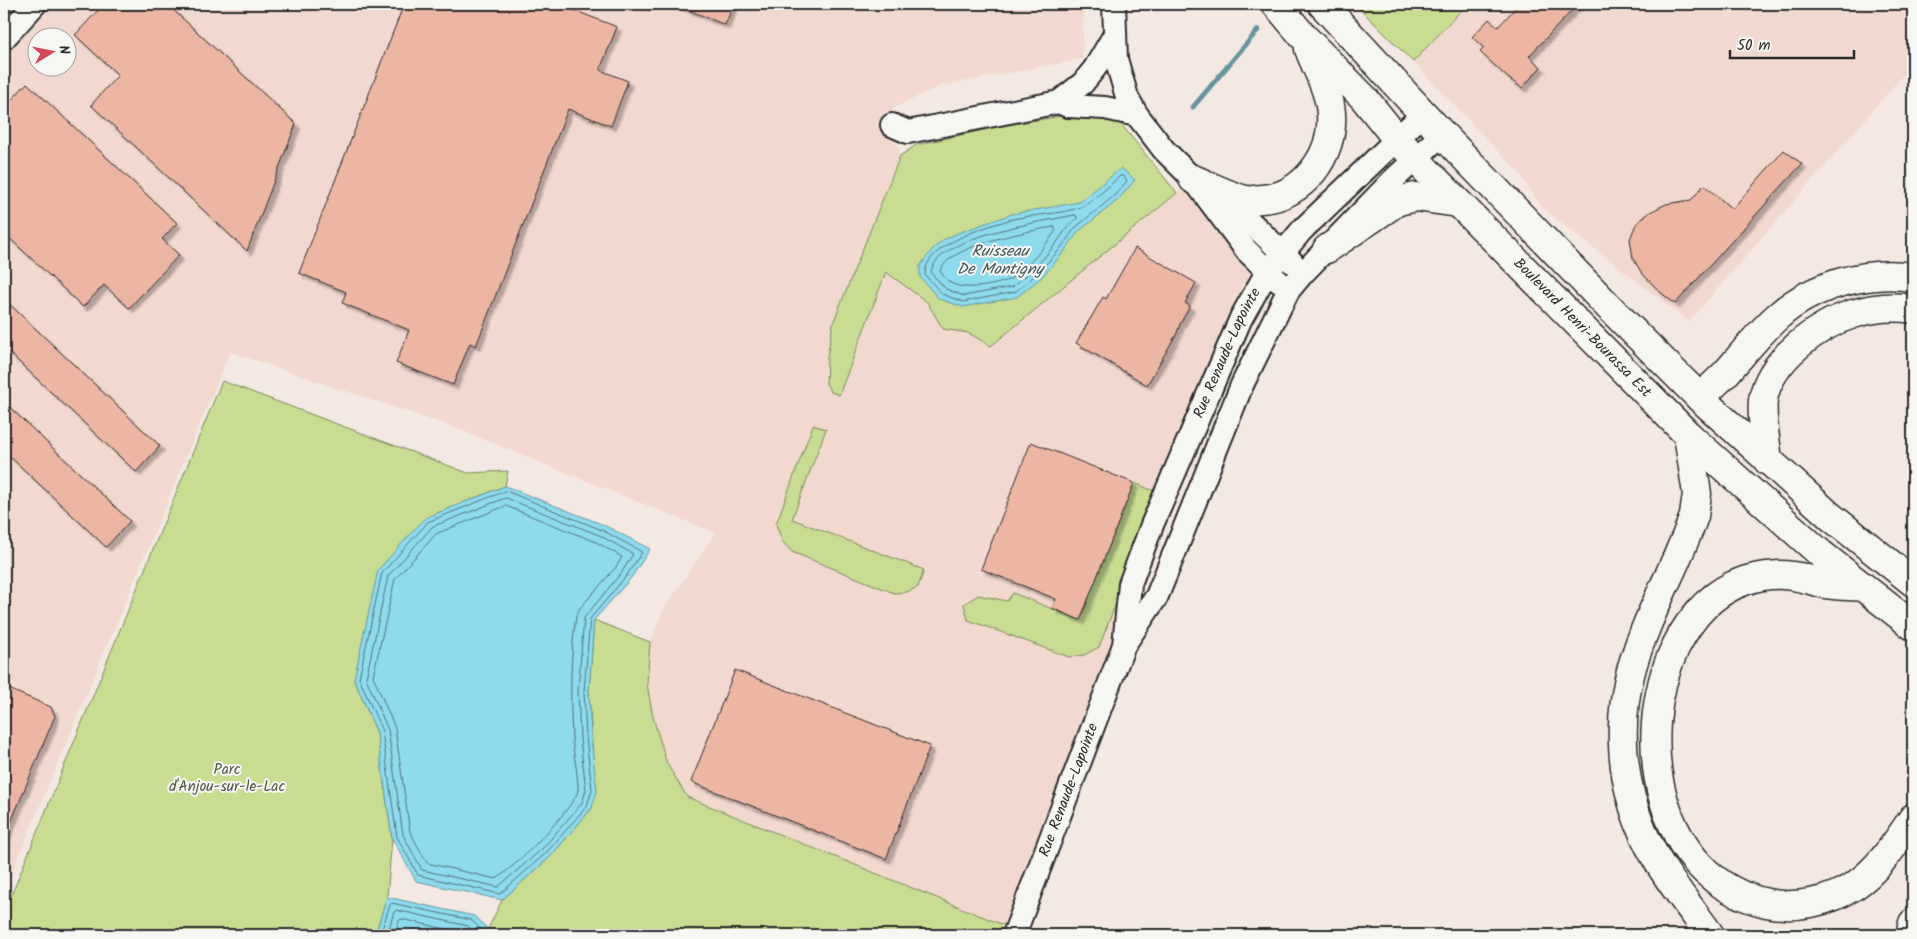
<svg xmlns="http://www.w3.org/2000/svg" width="1917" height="939" font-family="Kalam,sans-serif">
<defs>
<filter id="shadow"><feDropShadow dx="4.5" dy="4.5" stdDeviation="1" flood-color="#0004"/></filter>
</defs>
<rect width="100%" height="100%" fill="#f4e9e2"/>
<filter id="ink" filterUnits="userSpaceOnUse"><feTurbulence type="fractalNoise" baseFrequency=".02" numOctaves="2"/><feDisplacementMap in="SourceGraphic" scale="10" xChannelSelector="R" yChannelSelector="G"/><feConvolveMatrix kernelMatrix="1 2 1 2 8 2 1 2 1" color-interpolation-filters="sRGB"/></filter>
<g filter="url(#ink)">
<!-- built -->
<path fill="#f2d9cf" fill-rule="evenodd" d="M4 4H1084L1082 59 941 86 892 109 900 156 833 323 827 357 826 384 831 392 839 395 886 271 927 302 943 329 968 333 991 346 1193 179 1267 272 1152 525 1124 645 1016 930 687 797 667 764 653 717 647 684 650 642 662 612 715 533 458 429 230 352 4 892ZM38 38H68V68H38Z
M1467 4H1913V64L1689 322 1542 208 1521 175 1413 62Z"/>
<!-- green -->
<path fill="#c8dd92" stroke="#7a845e" d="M1355 4H1467L1413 62Z
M1090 111 1116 118 1177 193 991 346 968 333 943 329 927 302 886 272 839 395 831 392 826 384 827 357 833 323 900 156 916 145 997 127Z
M222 381 468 473 508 471 505 486 425 518 354 679 377 733 392 838 387 897 375 935H4V913Z
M813 425 826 429 792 519 924 570 918 587 907 592 894 593 792 552 782 541 776 524Z
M1134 483 1159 493 1099 647 1084 655 1069 657 968 620 964 604 978 595 1007 601 1013 593 1080 620Z
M594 620 650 642 647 684 653 717 667 764 687 797 1016 930 1014 935H488V929L502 900 550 857 592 808 593 763 589 691Z"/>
<!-- water -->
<path fill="#8edbee" stroke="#6695a0" d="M1121 168 1135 180 1118 200 1078 232 1064 252 1042 277 1017 297 963 307 939 299 920 277V266L932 250 943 240 958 233 1012 214 1080 202Z
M505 486 604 525 650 549 631 578 594 620 589 691 591 738 597 791 592 808 550 857 502 900 416 881 392 838 377 733 354 679 378 570 425 518Z
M387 897 474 916 488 929V935H375Z"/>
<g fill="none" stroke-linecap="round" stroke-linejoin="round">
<!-- shore -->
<path stroke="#537179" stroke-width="1" d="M1120 176H1123L1127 181 1114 196 1075 228 1060 249 1038 273 1015 292 963 302 942 294 925 275C923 245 990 225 1013 219 1035 214 1059 215 1081 207 1093 202 1110 185 1120 176Z
M1074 215 1077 216V218L1069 225 1055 245 1034 269 1012 287 964 296 946 289 931 273C936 235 1044 222 1074 215Z
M1054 227 1056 230C1047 244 1023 274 1008 280 994 286 964 291 951 283 947 281 943 275 940 271 949 245 1028 231 1054 227Z
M506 491 602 530 642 552 627 575 590 619 584 691 586 738 592 790 587 806 546 853 500 894 418 875 397 837 382 731 359 678 382 573 428 522Z
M506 498 599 535 633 554 622 572 584 618 578 690 580 739 586 790 582 803 542 849 498 887 422 870 403 835 388 730 366 678 388 576 432 527Z
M506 506 596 542 622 557 616 567 580 608 576 616C570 656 570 697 572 738 573 751 579 780 578 790 575 808 513 869 496 879L427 863 410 832 395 728 373 676 395 579 436 534Z
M380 935 390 905 392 903 471 920 483 931 484 935
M387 935 394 912 396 910 468 926 477 935
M394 935 399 921 401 919 464 933 467 935"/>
<!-- stream -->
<path stroke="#6695a0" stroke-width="5" d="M1193 107 1258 30"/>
</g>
<!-- building -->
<path fill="#edb5a4" stroke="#2b2b2b" filter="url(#shadow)" d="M104 4H167L296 124 247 251 91 105 118 75 75 35Z
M404 4H558L617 27 600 70 628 81 611 126 568 109 476 346 470 343 453 385 396 363 409 330 342 303 346 292 299 273Z
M674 4H734L725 25Z
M1519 4H1578L1529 56 1541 67 1522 88 1508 78 1480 52 1484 48 1472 37 1489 19 1498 27Z
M27 83 177 223 162 239 179 255 129 308 104 285 83 307 4 233V108Z
M1784 150 1802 164 1675 304 1658 290 1641 272 1633 258 1630 239 1636 224 1650 212 1666 204 1691 200 1704 185 1732 209Z
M1135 248 1196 283 1185 303 1190 306 1180 324 1177 333 1147 385 1076 343 1103 297 1106 299Z
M4 299 160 446 136 472 4 348Z
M4 402 130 521 106 547 4 451Z
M1031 442 1134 483 1080 620 1052 608 1056 599 981 569Z
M735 670 930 746 886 859 691 782Z
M4 687 51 707 55 716 4 839Z"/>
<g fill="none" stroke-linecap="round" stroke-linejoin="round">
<!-- minor casing -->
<g stroke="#2b2b2b" stroke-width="26">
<g id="minor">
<path d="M1114 4 1116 59 1127 97 1137 115 1164 150 1193 179 1247 251 1278 281"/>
<path d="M4 38 35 4"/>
<path d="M1059 102 1068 106 1105 108 1137 115"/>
<path d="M892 125 908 132 1059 102 1083 83 1095 68 1115 34"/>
<path d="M1214 195 1243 215 1292 262"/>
<path d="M1126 642 1157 596 1242 385 1288 291 1303 273 1393 180 1442 134"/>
<path id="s1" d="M1014 935 1124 645 1130 584 1152 525 1241 318 1267 272 1302 230 1423 114"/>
</g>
</g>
<!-- major casing -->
<g stroke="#2b2b2b" stroke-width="31">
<g id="major">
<path id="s2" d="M1276 4 1303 36 1364 98 1397 139 1428 172 1688 435 1821 554 1913 626"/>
<path d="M1322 4 1442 134 1609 307 1700 398 1830 516 1913 582"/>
<path d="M1193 179C1208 185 1231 197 1246 200 1251 201 1257 199 1261 199 1303 197 1334 155 1331 114 1330 92 1317 70 1309 49"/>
<path d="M1327 249 1398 201 1416 197 1458 203"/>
<path d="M1700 398C1708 390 1717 382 1725 374 1742 355 1758 334 1777 317 1812 285 1867 270 1913 277"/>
<path d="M1688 435 1697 494 1694 516C1676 567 1647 615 1632 667 1616 723 1621 784 1645 837 1661 872 1688 904 1710 935"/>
<path d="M1768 461C1766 441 1761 420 1763 400 1769 361 1817 325 1853 314 1872 308 1893 306 1913 309"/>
<path d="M1863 587C1849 586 1835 586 1821 583 1817 582 1812 580 1807 579 1787 573 1764 574 1744 581 1712 592 1690 618 1675 648 1633 737 1656 879 1767 903 1796 909 1829 902 1854 886 1879 869 1896 843 1913 818"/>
<path d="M1910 935 1913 923"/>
</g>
</g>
<!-- minor -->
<use href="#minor" stroke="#f6f6f2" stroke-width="22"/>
<!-- major -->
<use href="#major" stroke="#f6f6f2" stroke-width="28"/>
</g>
</g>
<g text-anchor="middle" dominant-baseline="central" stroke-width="4" stroke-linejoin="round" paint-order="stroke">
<!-- street labels -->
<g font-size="15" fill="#2b2b2b" stroke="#f6f6f2">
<text stroke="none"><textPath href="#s2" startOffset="446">Boulevard Henri-Bourassa Est</textPath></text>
<text stroke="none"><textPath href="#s1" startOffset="622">Rue Renaude-Lapointe</textPath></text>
<text stroke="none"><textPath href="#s1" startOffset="155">Rue Renaude-Lapointe</textPath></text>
</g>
<!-- park labels -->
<g font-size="15" fill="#525845" stroke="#f6f6f2">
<text x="227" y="770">Parc<tspan x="227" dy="17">d'Anjou-sur-le-Lac</tspan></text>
</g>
<!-- water labels -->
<g font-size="16" font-style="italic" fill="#44575c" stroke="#f6f6f2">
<text x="1000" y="251">Ruisseau<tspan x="1000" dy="18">De Montigny</tspan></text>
</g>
</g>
<!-- margin -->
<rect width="1917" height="939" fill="none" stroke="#f6f6f2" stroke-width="20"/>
<rect x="10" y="10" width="1897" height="919" fill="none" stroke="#2b2b2b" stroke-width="2" filter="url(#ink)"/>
<!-- north arrow -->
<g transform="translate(52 52) rotate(80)"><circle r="24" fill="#f6f6f2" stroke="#a5a5a2"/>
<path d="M0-4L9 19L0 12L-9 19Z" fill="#d1495b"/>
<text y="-8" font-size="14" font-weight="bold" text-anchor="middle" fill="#2b2b2b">N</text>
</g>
<!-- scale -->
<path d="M1730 50v8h124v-8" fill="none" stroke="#2b2b2b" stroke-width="2.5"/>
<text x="1737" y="50" font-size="15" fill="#2b2b2b" stroke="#f6f6f2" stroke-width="4" paint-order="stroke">50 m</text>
</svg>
